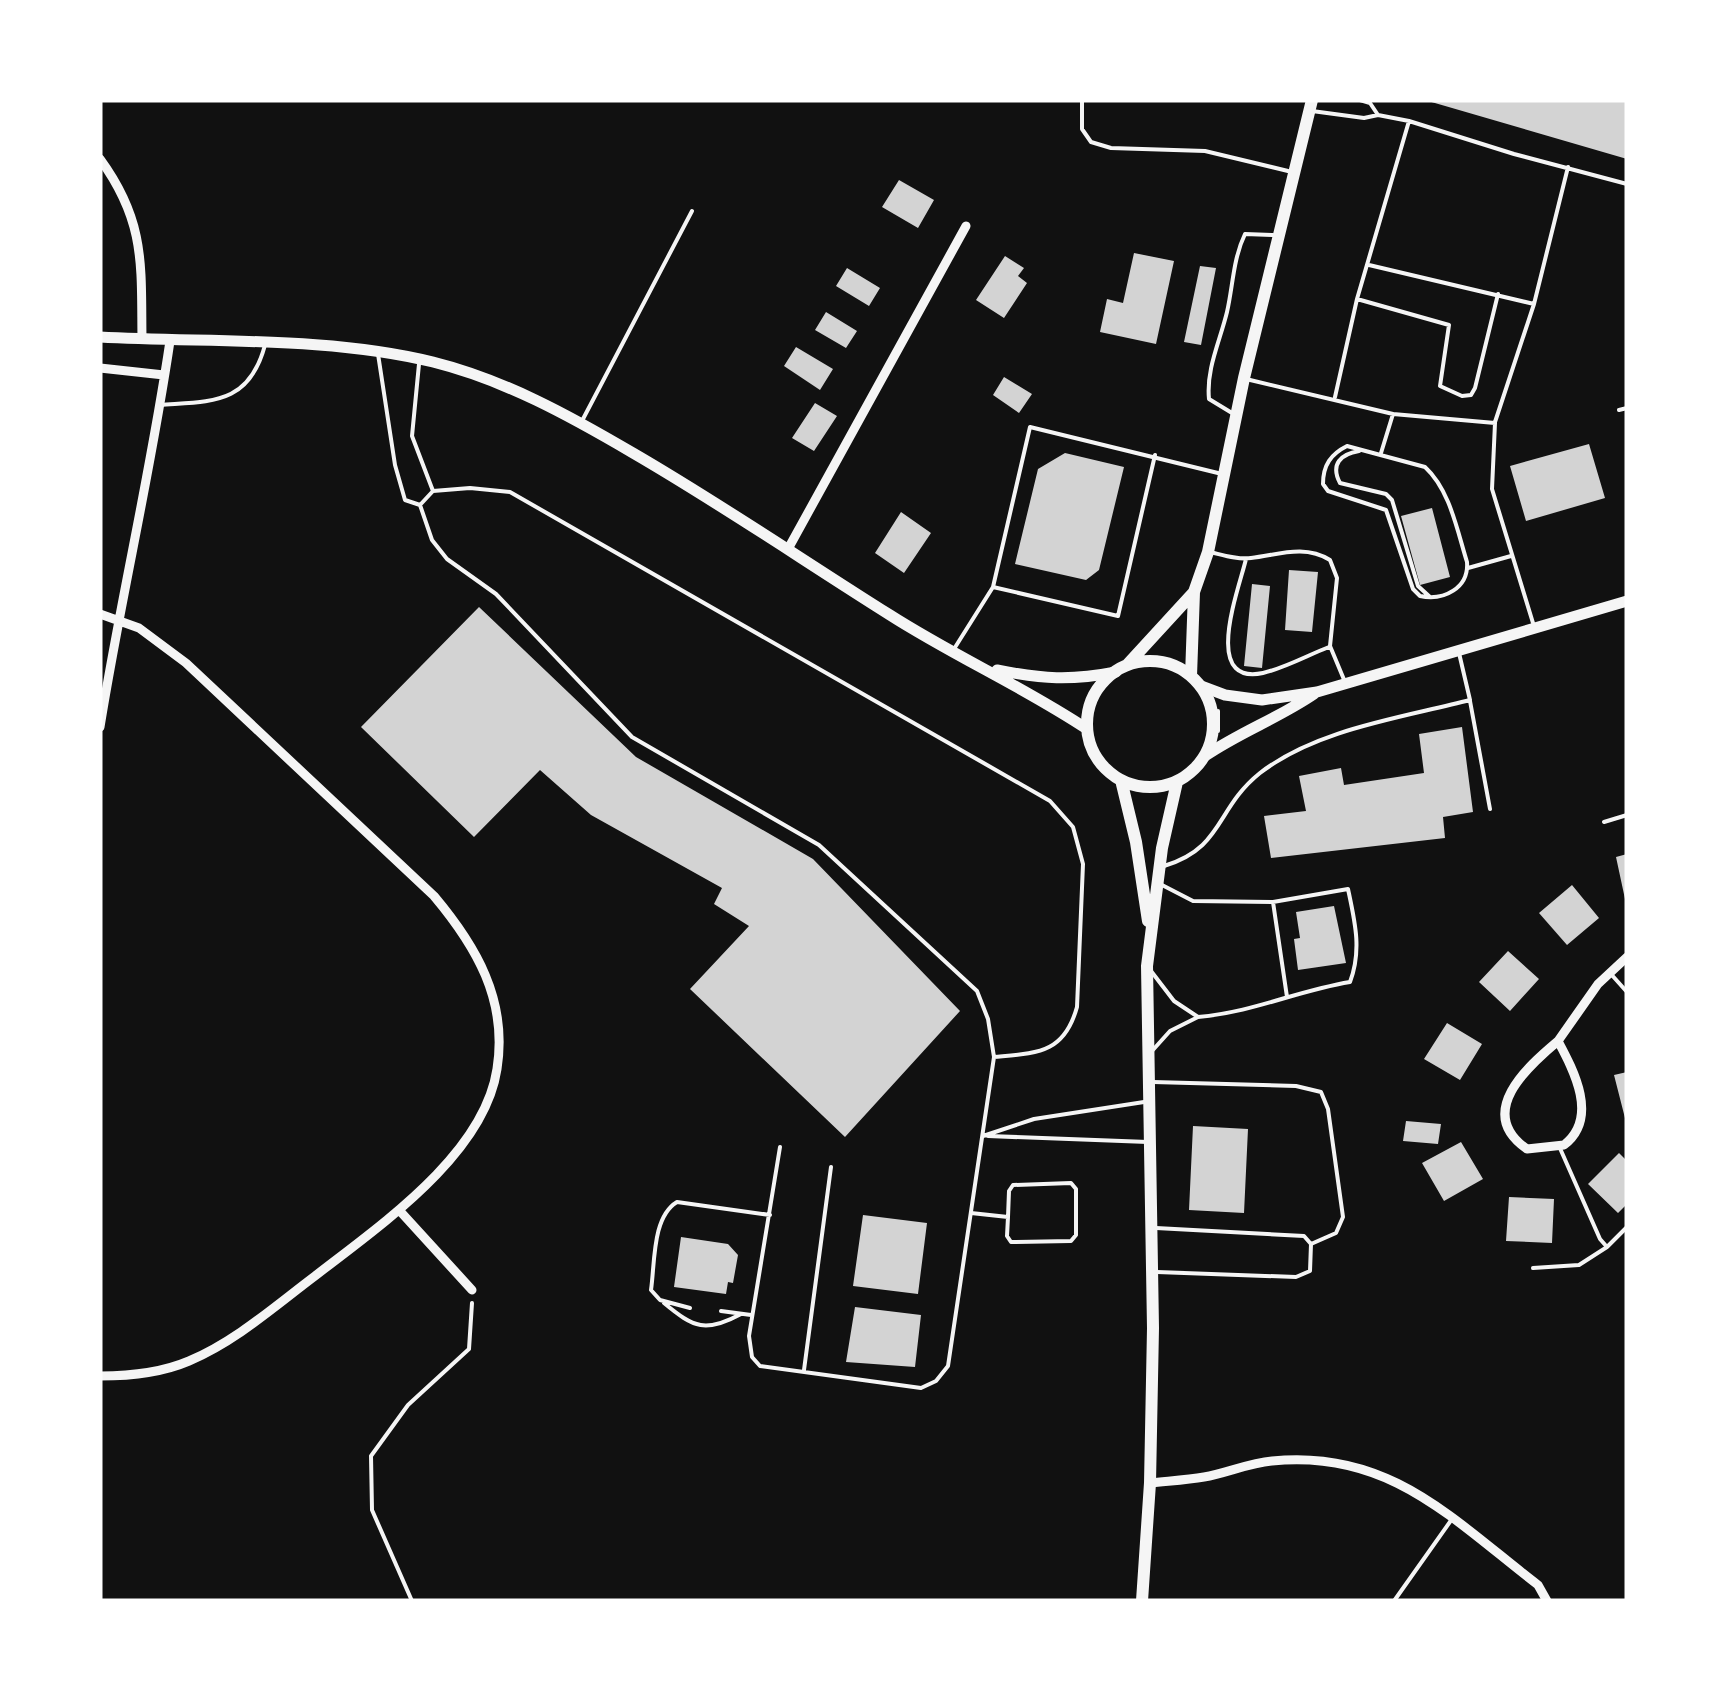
<svg xmlns="http://www.w3.org/2000/svg" width="1727" height="1701" font-family="'Archivo Narrow',sans-serif">
<rect width="100%" height="100%" fill="#111"/>
<!-- building -->
<path fill="#d3d3d3" d="M1428 100H1627V159L1428 101Z
M899 180 934 200 918 228 882 207Z
M1134 253 1174 261 1156 344 1100 332 1107 299 1123 303Z
M1005 256 1024 268 1018 276 1027 283 1004 318 976 300Z
M1200 266 1216 268 1201 345 1184 342Z
M847 268 880 288 869 306 836 286Z
M826 312 857 331 846 348 815 330Z
M796 347 833 369 820 390 784 366Z
M1004 377 1032 394 1019 413 993 395Z
M815 403 837 416 814 451 792 438Z
M1589 444 1605 498 1526 521 1510 466Z
M1065 453 1124 467 1099 570 1086 580 1015 564 1038 469Z
M1432 508 1450 577 1420 585 1401 516Z
M901 512 931 533 904 573 875 553Z
M1289 570 1318 572 1312 632 1285 630Z
M1252 584 1270 586 1262 668 1244 666Z
M479 607 636 757 813 859 960 1011 845 1137 690 989 749 926 714 904 722 888 591 815 540 770 474 837 361 727Z
M1462 727 1473 812 1443 817 1445 838 1271 858 1264 816 1306 811 1299 776 1341 768 1344 785 1424 773 1419 734Z
M1627 854V899H1625L1616 857Z
M1572 885 1599 918 1567 945 1539 913Z
M1334 906 1346 963 1298 970 1294 939 1300 938 1296 912Z
M1508 951 1539 979 1510 1011 1479 982Z
M1447 1023 1482 1044 1460 1080 1424 1059Z
M1627 1072V1122H1626L1614 1075Z
M1406 1121 1441 1124 1438 1144 1403 1141Z
M1193 1126 1248 1129 1244 1213 1189 1210Z
M1461 1142 1483 1179 1444 1201 1422 1163Z
M1619 1153 1627 1161V1204L1618 1213 1588 1184Z
M1509 1197 1554 1199 1552 1243 1506 1241Z
M863 1215 927 1223 918 1294 853 1286Z
M681 1237 728 1244 738 1255 733 1283 728 1282 726 1294 674 1287Z
M855 1307 921 1315 915 1367 846 1362Z"/>
<g fill="none" stroke-linecap="round" stroke-linejoin="round">
<!-- path -->
<path stroke="#f5f5f5" stroke-width="4" d="M1218 731V711
M412 1601 372 1510 371 1456 408 1405 469 1349 472 1303"/>
<!-- service -->
<path stroke="#f5f5f5" stroke-width="4" d="M1082 100V129L1091 142 1111 148 1205 151 1288 171
M1360 100 1370 103 1378 115
M1312 111 1364 118 1378 115 1409 121 1514 154 1627 184
M1369 265 1534 304
M1357 299 1449 325 1440 386 1462 396 1471 395 1475 388 1498 294
M378 354 395 465 405 500 420 505
M419 364 412 436 433 491 420 505
M1246 379 1393 414 1495 423 1492 489 1533 623
M1335 397 1357 299 1409 121
M160 405C212 401 249 405 265 345
M1619 410 1627 408
M1232 413 1209 399C1206 369 1220 341 1227 312 1233 286 1233 259 1245 234L1273 235
M583 419 692 211
M1495 422 1534 304 1568 167
M1347 446 1425 467C1450 490 1457 530 1467 562 1469 588 1444 601 1420 596L1413 589 1386 510 1328 491 1323 484C1323 465 1331 454 1347 446Z
M1359 451C1341 454 1330 464 1340 483L1386 494 1392 500 1418 586 1430 597
M1381 453 1393 414
M433 491 470 488 510 492 1050 801 1073 827 1083 864 1077 1007C1064 1054 1037 1053 994 1057
M420 505 432 540 447 559 496 594 632 737 819 845 977 991 988 1019 994 1057 948 1366 936 1381 921 1388 760 1366 752 1357 749 1336 780 1147
M1210 552C1223 555 1238 560 1251 558 1278 555 1304 544 1330 560L1337 578 1330 646 1345 682
M1246 559C1239 589 1201 686 1263 673 1285 668 1308 655 1329 647
M1468 568 1511 556
M993 587 1118 616 1155 455
M954 649 993 587 1030 427 1222 474
M1470 701 1490 809
M1604 822 1627 815
M1164 866C1224 848 1215 809 1260 773 1317 729 1401 718 1470 700L1459 653
M1162 885 1193 901 1273 902
M1151 971 1174 1001 1198 1017 1170 1031 1152 1051
M1610 973 1627 992
M1198 1017C1254 1012 1296 991 1350 982 1362 950 1355 922 1348 889L1273 902 1287 997
M1153 1082 1296 1086 1321 1092 1328 1109 1343 1217 1336 1233 1311 1244
M983 1136 1034 1119 1144 1102
M988 1136 1148 1142
M1559 1146 1600 1239 1607 1247 1627 1227
M971 1213 1008 1217 1007 1236 1011 1242 1071 1241 1076 1235V1189L1071 1183 1013 1185 1009 1191 1008 1217
M1156 1228 1304 1236 1311 1244 1310 1271 1296 1277 1157 1272
M1533 1268 1579 1265 1607 1247
M664 1303C694 1328 706 1333 741 1314
M690 1308 660 1300 651 1290C655 1263 652 1217 677 1202L770 1215
M721 1311 751 1315
M804 1370 831 1167
M1394 1601 1452 1519"/>
<!-- minor -->
<path stroke="#f5f5f5" stroke-width="9" d="M100 159C146 222 141 265 142 339
M100 368 164 375
M788 549 966 226
M100 614 139 628 186 663 434 896C476 946 508 1000 497 1069 484 1155 379 1226 315 1276 275 1306 236 1341 189 1361 161 1373 130 1376 100 1376
M100 727C121 597 151 471 170 341
M1558 1041C1574 1071 1599 1118 1564 1145L1527 1149C1475 1113 1527 1067 1558 1041Z
M1558 1041 1598 984 1627 957
M399 1210 472 1290
M1150 1483C1168 1481 1187 1480 1204 1477 1227 1473 1249 1463 1272 1461 1389 1449 1452 1519 1538 1585L1547 1601"/>
<!-- secondary -->
<path stroke="#f5f5f5" stroke-width="11" d="M100 337C208 343 328 336 433 362 505 380 570 416 633 453 721 504 804 561 890 615 954 656 1024 687 1087 729
M997 670C1043 679 1070 681 1116 672
M1201 686 1225 695 1262 700 1317 692 1627 601
M1205 756C1240 732 1279 718 1314 694"/>
<!-- primary -->
<path stroke="#f5f5f5" stroke-width="12" d="M1087 724a63 63 0 1 1 126 0a63 63 0 1 1-126 0Z
M1127 665 1194 592
M1191 676 1194 592 1208 552 1244 378 1312 100
M1121 780 1136 842 1148 921
M1142 1601 1150 1483 1153 1328 1147 966 1162 848 1177 782"/>
</g>
<!-- border -->
<rect width="1727" height="1701" fill="none" stroke="#ffffff" stroke-width="205"/>
</svg>
